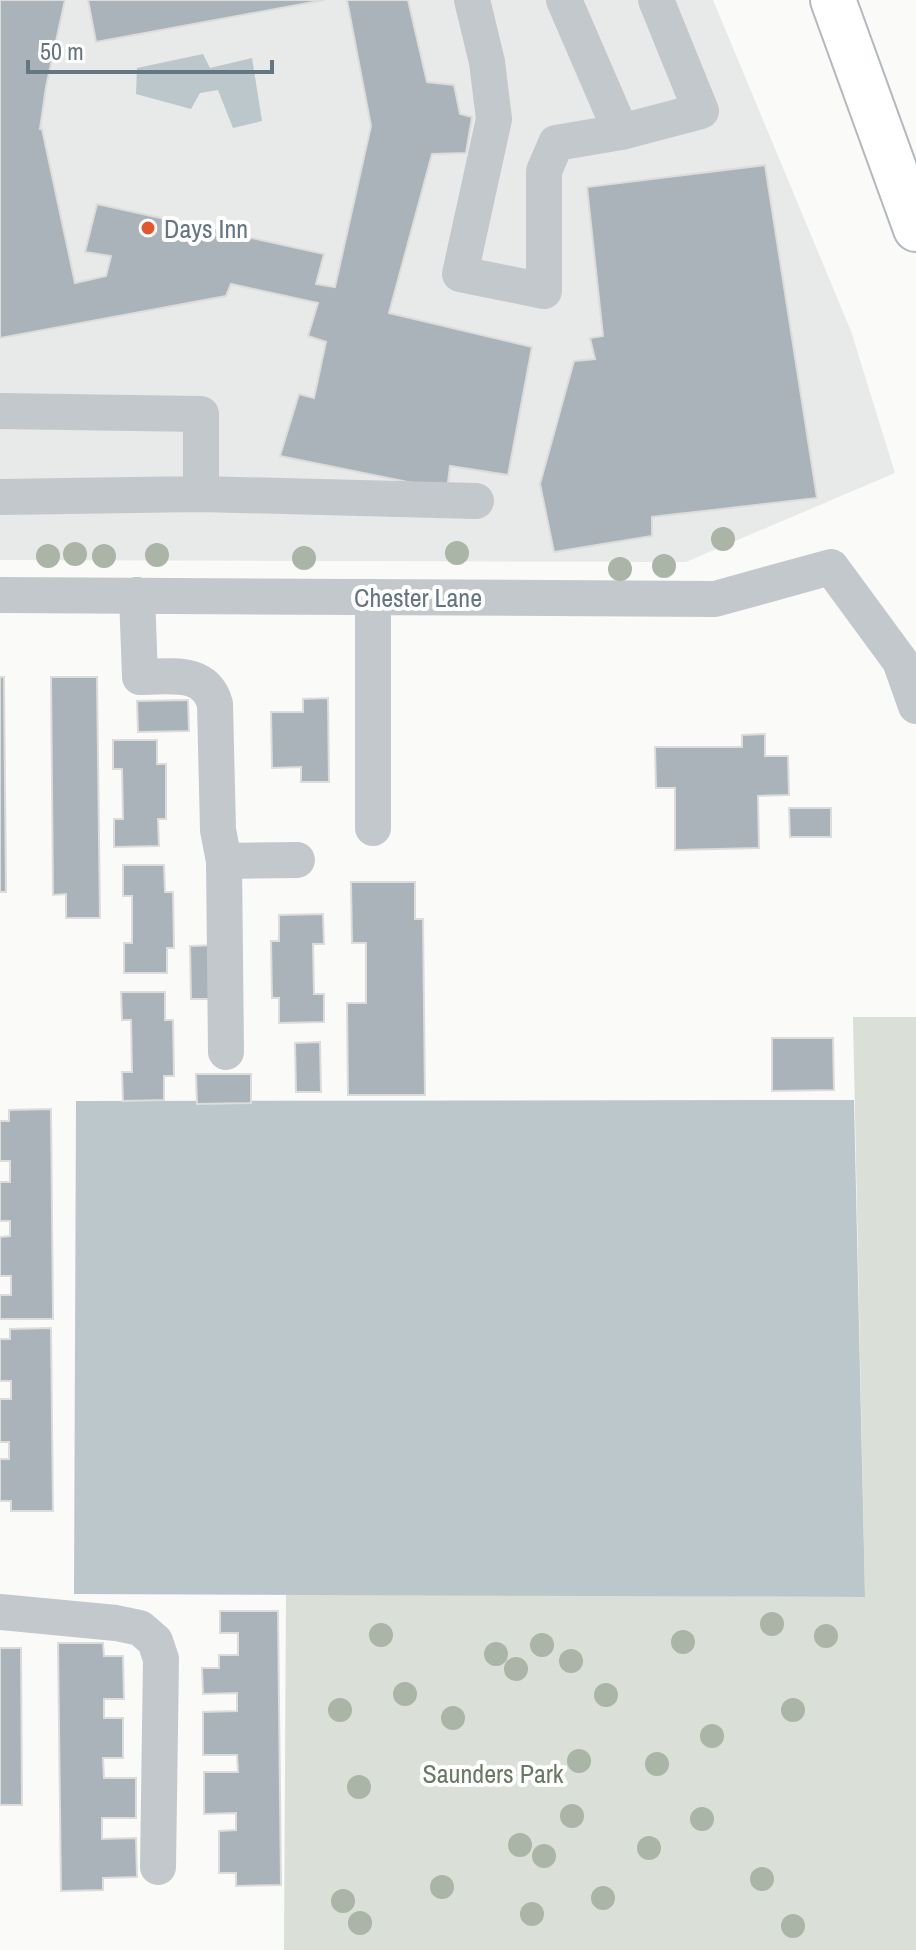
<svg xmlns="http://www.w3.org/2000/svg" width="916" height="1950" font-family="'Archivo Narrow',sans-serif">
<rect width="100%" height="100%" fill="#fafaf8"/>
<!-- built -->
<path fill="#e8e9e9" d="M0 0H713L851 331 895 473 686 562 0 560Z"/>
<!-- green -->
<path fill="#dadfd7" d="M853 1017H916V1950H284L286 1593 865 1597Z"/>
<!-- water -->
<path fill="#bbc7cb" d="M203 54 210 68 252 58 262 121 233 128 218 90 200 93 191 109 136 94 137 68Z
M854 1100 865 1597 74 1594 76 1101Z"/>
<!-- building -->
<path fill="#aab3b9" stroke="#dcdcda" stroke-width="2" d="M0 0H65L46 87 40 129H42L75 283 106 276 111 256 85 252 97 204 324 254 316 284 335 287 371 126 347 0H408L427 82 454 85 460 114 472 117 466 153 432 154 389 313 532 347 508 475 450 466 447 490 280 456 299 394 314 398 326 342 308 336 318 303 231 284 226 296 0 338Z
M88 0H324L96 42Z
M765 165 817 498 652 517V536L554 552 540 484 574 361 595 359 590 338 603 336 587 187Z
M0 677H4L6 892H0Z
M51 677H97L100 918H66V894L53 895Z
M328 698 329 782H301V767L272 768 271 712H303V699Z
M188 700 189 731 138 732 137 701Z
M765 734V756H788L789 795 758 796 759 848 675 850V788H656L655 747H742V735Z
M113 740H157V764H166V819H158L159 846 114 847V819H123L122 769H113Z
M789 808H831V837H790Z
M123 865H164L165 892H173L174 948H167V973H124V943H132V896H123Z
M351 882H415V919H423L425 1095H348L347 1003H366V943H352Z
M323 914 324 944H313L314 994H324V1022L279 1023V998H272L271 941H279V915Z
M218 945V999H191L190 946Z
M121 992H165V1020H173L174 1076H164V1100L123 1101 122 1072H132L131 1020H122Z
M772 1038H833L834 1090 772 1091Z
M320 1042 321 1092H296L295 1043Z
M196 1074H251V1103L197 1104Z
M51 1109 53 1319H0V1295H11V1276H0V1237L10 1236V1221H0V1182H10V1161H0V1121H9V1110Z
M51 1328 53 1511H11V1501H0V1459H9V1442H0V1399H11V1381H0V1339H10V1329Z
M220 1611H278L281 1885 236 1886V1873H219V1831L236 1830V1813L204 1814V1772H238L237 1755H203V1712L237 1711V1693L203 1694 202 1668H219V1655H238V1633H220Z
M58 1643H103L104 1656H123L124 1699H104V1718H123V1758H103L104 1778H136V1818H102V1839L136 1838 137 1877 103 1878V1890L61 1891Z
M0 1648H21L22 1805H0Z"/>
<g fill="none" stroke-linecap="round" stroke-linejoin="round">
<!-- highway casing -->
<g stroke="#b4b9bd" stroke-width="48">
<path id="highway" d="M833 0 916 229"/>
</g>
<!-- minor -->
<path stroke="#c3c8cc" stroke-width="36" d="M472 0 487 62 494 119 460 274 544 291V171L556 143 621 132 701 111 656 0
M564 0 621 132
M0 411 201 414V494L476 501
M0 497 201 494
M0 595 715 599 831 567 900 661 916 706
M137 595 140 677C170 677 205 669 215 704L218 830 224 861 226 1052
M373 597V828
M224 861 297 860
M0 1612 116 1623 140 1628 155 1641 161 1659 158 1867"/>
<!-- highway -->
<use href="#highway" stroke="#fff" stroke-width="44"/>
</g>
<!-- trees -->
<g fill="#aab4a7">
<circle cx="723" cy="539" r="12"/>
<circle cx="457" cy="553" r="12"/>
<circle cx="75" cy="554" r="12"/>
<circle cx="157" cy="555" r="12"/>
<circle cx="48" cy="556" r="12"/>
<circle cx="104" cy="556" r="12"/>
<circle cx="304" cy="558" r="12"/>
<circle cx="664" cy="566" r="12"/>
<circle cx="620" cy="569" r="12"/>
<circle cx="772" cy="1624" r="12"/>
<circle cx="381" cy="1635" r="12"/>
<circle cx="826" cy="1636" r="12"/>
<circle cx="683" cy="1642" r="12"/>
<circle cx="542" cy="1645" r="12"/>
<circle cx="496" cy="1654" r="12"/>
<circle cx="571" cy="1661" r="12"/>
<circle cx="516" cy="1669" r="12"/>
<circle cx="405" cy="1694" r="12"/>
<circle cx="606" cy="1695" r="12"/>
<circle cx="340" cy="1710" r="12"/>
<circle cx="793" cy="1710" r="12"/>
<circle cx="453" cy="1718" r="12"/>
<circle cx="712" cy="1736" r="12"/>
<circle cx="579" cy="1761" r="12"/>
<circle cx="657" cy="1764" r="12"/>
<circle cx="359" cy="1787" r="12"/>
<circle cx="572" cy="1816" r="12"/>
<circle cx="702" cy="1819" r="12"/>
<circle cx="520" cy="1845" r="12"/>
<circle cx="649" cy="1848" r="12"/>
<circle cx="544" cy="1856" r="12"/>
<circle cx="762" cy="1879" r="12"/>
<circle cx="442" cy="1887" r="12"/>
<circle cx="603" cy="1898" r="12"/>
<circle cx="343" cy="1901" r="12"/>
<circle cx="532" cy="1914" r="12"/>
<circle cx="360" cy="1923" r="12"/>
<circle cx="793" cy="1926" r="12"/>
</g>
<!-- markers -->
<circle fill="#e4572e" stroke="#fff" stroke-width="3" cx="148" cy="228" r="8"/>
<g text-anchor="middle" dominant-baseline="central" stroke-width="8" stroke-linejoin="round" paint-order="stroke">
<!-- poi labels -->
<g font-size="26" fill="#657683" stroke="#fff" text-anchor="start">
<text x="164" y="228">Days Inn</text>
</g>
<!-- street labels -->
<g font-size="26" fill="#657683" stroke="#fff">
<text x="418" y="597">Chester Lane</text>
</g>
<!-- park labels -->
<g font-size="26" fill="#687a64" stroke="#fff">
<text x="493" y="1773">Saunders Park</text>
</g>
</g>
<!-- scale -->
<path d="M28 60v12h244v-12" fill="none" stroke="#657683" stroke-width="4"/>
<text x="40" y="60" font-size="24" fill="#657683" stroke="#ffffff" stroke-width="6" paint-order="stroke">50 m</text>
</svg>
